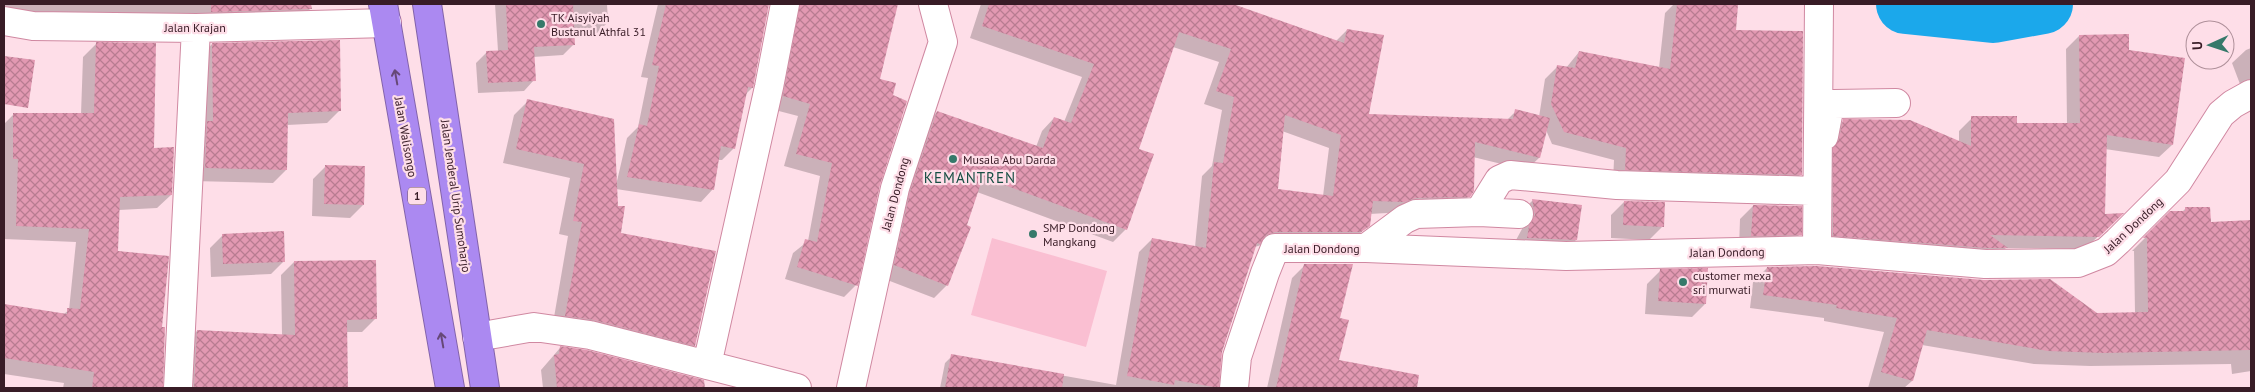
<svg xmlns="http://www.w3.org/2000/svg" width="2255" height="392" font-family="'PT Sans',sans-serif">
<defs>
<pattern id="building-cross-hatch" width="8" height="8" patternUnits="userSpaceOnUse" patternTransform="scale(1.25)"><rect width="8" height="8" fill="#e299b2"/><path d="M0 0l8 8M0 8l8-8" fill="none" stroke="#b87c91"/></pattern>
</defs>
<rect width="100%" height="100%" fill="#fedee8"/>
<!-- pitch -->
<path fill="#fabfd2" d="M992 238 1107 271 1086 347 971 315Z"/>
<!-- shadow -->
<path fill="#0003" fill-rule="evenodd" d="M4 4H310V9L295 24 4 14Z
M495 4H607L608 22 597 33 573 34 574 44 563 55 533 57 534 80 524 91 478 93 476 63 487 52 498 51Z
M658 4H768L752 88 746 94 734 148 722 160H718L713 189 701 202 616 189 619 234 694 345 680 359 552 329 568 236 559 234 570 178 503 163 514 115 528 101 617 181 627 138 638 127 648 78 641 77Z
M781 4H897L879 80V184L856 285 844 297 785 279 793 253 808 241 820 176 784 166 798 116 771 109Z
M981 4H1229L1336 41 1347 30 1368 115 1507 120 1516 111 1539 117 1545 79 1557 67 1566 68 1579 52 1659 68 1665 13 1674 4 1737 7 1735 32 1801 174 1788 187 1613 181 1614 160 1552 144 1546 130 1539 158 1526 170 1473 157 1469 196 1456 209 1370 214 1369 225 1347 245H1261L1255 247 1221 352 1217 388H940L945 363 952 356 1116 385 1139 252 1152 239 1195 247 1202 176 1212 166 1222 110 1204 104 1219 62 1173 47 1137 149 1126 229 1113 242 977 192 947 285 934 298 882 278 924 125 937 112 1036 147 1042 131 1054 118 1064 122 1082 77 970 38ZM1282 131 1329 148 1323 196 1277 190Z
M2079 36 2128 51 2172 145 2159 157 2105 149 2104 215 2121 214 2085 249 2006 248 1993 260 1820 248 1831 134 1844 121 1959 142V131L1972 118 2015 124H2067L2066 49Z
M96 44 152 149 171 195 157 208 119 210 117 252 160 328 164 329 163 388H63L64 383 4 374V305L64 314 69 310 76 242 4 239V124L14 114H81L83 57Z
M212 44 340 110 327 123 287 125 286 170 273 183 192 181 199 58Z
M2251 48V91L2243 92 2232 63 2246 50Z
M326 166 363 205 350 218 312 216 313 179Z
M1533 200 1576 240 1563 253 1515 251 1516 240 1522 229 1520 213Z
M1624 202 1662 227 1649 240 1611 238V215Z
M1753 206 1800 234 1787 247 1739 248 1740 219Z
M2185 209 2209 223 2251 221V371L2232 374 2231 364 2090 366 2034 364 1922 345 1912 381 1904 388H1868L1884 332 1824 321V318L1750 308 1753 282 1767 268 2097 314 2135 313 2134 251H2132L2170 213 2182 212Z
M223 235 284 261 271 274 211 277 210 248Z
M294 262 375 319 362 332H346L347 388H181L184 344 197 331 282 335 281 275Z
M1305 265 1339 319 1337 361 1388 370 1385 388H1267L1292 278Z
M1660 271 1705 304 1692 317 1645 314 1647 284Z
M560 348 703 381V388H543L541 370Z"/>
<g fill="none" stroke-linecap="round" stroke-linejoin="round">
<!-- river -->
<path stroke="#1ba8eb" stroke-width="60" d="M1906 4 1993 13 2043 4"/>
</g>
<!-- building -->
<path fill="url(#building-cross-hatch)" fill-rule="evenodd" d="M211 4H311L312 9 211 12Z
M506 4H573L575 45 534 47 536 81 488 83 486 51 508 50Z
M666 4H769L753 88 748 87 735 149 721 146 714 190 627 177 639 124 647 126 659 66 652 65Z
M800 4H898L880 79 896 83 893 95 907 101 880 185 858 286 797 267 805 239 817 242 832 163 796 154 810 104 783 96Z
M989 4H1233L1344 43 1347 29 1384 35 1369 114 1513 119 1515 109 1550 118 1540 158 1475 142 1474 191 1470 197 1416 198 1404 202 1373 201 1370 226 1361 232H1275L1266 235 1260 244 1257 243 1222 352 1219 388 1175 380 1174 385 1127 376 1152 238 1206 248 1214 162 1223 163 1234 97 1216 91 1231 49 1179 32 1139 149 1154 154 1127 230 983 177 967 225 971 227 948 286 894 265 910 192 937 111 1043 148 1054 117 1071 123 1094 64 982 26ZM1285 115 1341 135 1333 196 1278 189Z
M1677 4 1738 5 1736 30 1803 31 1802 175 1625 170 1626 148 1564 132 1551 104 1557 65 1575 68 1579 51 1670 69Z
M2129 34V50L2185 58 2173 145 2107 135 2105 214 2124 213 2099 237 1990 235 2008 248H1986L1833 236V148L1839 139 1843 119 1910 120 1971 146V116H2017V123H2080L2079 35Z
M340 40 341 111 288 113 287 170 205 168 207 121H213L212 43Z
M96 42 156 43 154 148 174 147 172 195 120 197 118 251 169 256 162 327H165L163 388H92L94 372 4 358V304L67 314V308L80 309 89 229 16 226 18 159H13V113H94Z
M4 56 35 60 28 108 4 104Z
M527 99 614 119 618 206H625L621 233 716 251 695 346 594 320 565 316 582 222 573 221 584 164 516 149Z
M325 165 365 166 364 205 324 204Z
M1532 199 1582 205 1577 240 1527 238 1529 226 1535 215Z
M1624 201 1665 202 1664 227 1623 225Z
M1753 205 1802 206V235L1751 236Z
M2185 207H2210L2211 222 2251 220V350L2104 353 2048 351 1927 330 1913 381 1881 372 1897 318 1836 308 1837 305 1763 295 1767 267 1817 266 1984 280 2050 279 2097 313 2148 312 2147 238H2143L2170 211H2185Z
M284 231 285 262 223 264 222 234Z
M376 260 377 319 347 320 348 388H194L197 330 295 335 294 261Z
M1304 264H1353L1340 318 1349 320 1339 360 1419 375 1417 388H1276Z
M1708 268 1706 304 1658 301 1660 269Z
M560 346 587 350 704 380 705 388H557L554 355 559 354Z
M951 354 1064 374 1062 388H945Z"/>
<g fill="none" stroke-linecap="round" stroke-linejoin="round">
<!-- minor casing -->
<g stroke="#d088a1" stroke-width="30">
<path id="minor" d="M4 21 33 26 196 28 387 23
M1824 136 1829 110 1834 104 1896 103
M1479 212 1519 214
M1366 248 1405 219 1416 214 1479 212 1499 180 1510 175 1617 185 1817 191
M1817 250 1819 4
M477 337 534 327 590 335 797 388
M707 365 769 87 785 4
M178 388 196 28
M851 388 895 188 943 42 933 4
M1234 388 1237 357 1265 273 1275 248H1366L1566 256 1817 250 1985 264 2078 263 2106 252 2118 241 2178 181 2221 114 2233 104 2251 94"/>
</g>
<!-- highway casing -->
<g stroke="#8363aa" stroke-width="30">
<path id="highway" d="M383 4 450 388
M427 4 485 388"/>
</g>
<!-- minor -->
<use href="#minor" stroke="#fff" stroke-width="28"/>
<!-- highway -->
<use href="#highway" stroke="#ab89f1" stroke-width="28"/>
</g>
<!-- one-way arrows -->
<defs><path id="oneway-shaft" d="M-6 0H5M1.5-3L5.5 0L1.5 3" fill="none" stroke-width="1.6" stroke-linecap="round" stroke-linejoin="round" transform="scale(1.25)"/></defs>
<g stroke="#664877">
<use href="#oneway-shaft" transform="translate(396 77) rotate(-100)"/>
<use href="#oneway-shaft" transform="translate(442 340) rotate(-100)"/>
</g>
<!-- markers -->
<g fill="#36796a" stroke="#fedee8" stroke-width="2">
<circle cx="541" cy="24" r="5"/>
<circle cx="953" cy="159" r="5"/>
<circle cx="1033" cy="234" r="5"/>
<circle cx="1683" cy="282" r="5"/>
</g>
<g text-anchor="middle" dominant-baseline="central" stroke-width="4.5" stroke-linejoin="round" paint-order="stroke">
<!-- shield labels -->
<rect fill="#fedee8" stroke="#735660" stroke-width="1" x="408" y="187.5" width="18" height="17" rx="4"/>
<g font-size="11" font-weight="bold" fill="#381c26">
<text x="417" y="196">1</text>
</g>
<!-- poi labels -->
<g font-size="12" fill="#381c26" stroke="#fedee8" text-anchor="start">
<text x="551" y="17">TK Aisyiyah<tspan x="551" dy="14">Bustanul Athfal 31</tspan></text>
<text x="963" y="159">Musala Abu Darda</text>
<text x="1043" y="227">SMP Dondong<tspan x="1043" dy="14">Mangkang</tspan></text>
<text x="1693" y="275">customer mexa<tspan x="1693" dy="14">sri murwati</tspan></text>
</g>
<!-- street labels -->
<g font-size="12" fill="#381c26" stroke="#fedee8">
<text x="195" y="27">Jalan Krajan</text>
<text transform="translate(406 137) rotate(80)">Jalan Walisongo</text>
<text transform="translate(895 194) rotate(-75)">Jalan Dondong</text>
<text transform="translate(456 196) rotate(82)">Jalan Jenderal Urip Sumoharjo</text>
<text transform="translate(2133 225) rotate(-43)">Jalan Dondong</text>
<text x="1322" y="248">Jalan Dondong</text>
<text transform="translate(1727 252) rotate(-1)">Jalan Dondong</text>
</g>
<!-- quarter labels -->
<g font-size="15" letter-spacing="1" fill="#164e43" stroke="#fedee8">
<text x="970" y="177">KEMANTREN</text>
</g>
</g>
<!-- border -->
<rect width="2255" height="392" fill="none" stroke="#381c26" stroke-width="10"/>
<!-- north arrow -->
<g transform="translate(2210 45) rotate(267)"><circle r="24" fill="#fedee8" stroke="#af909a"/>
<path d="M0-4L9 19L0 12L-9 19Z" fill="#36796a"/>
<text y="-8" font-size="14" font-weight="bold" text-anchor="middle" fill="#381c26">U</text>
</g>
</svg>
